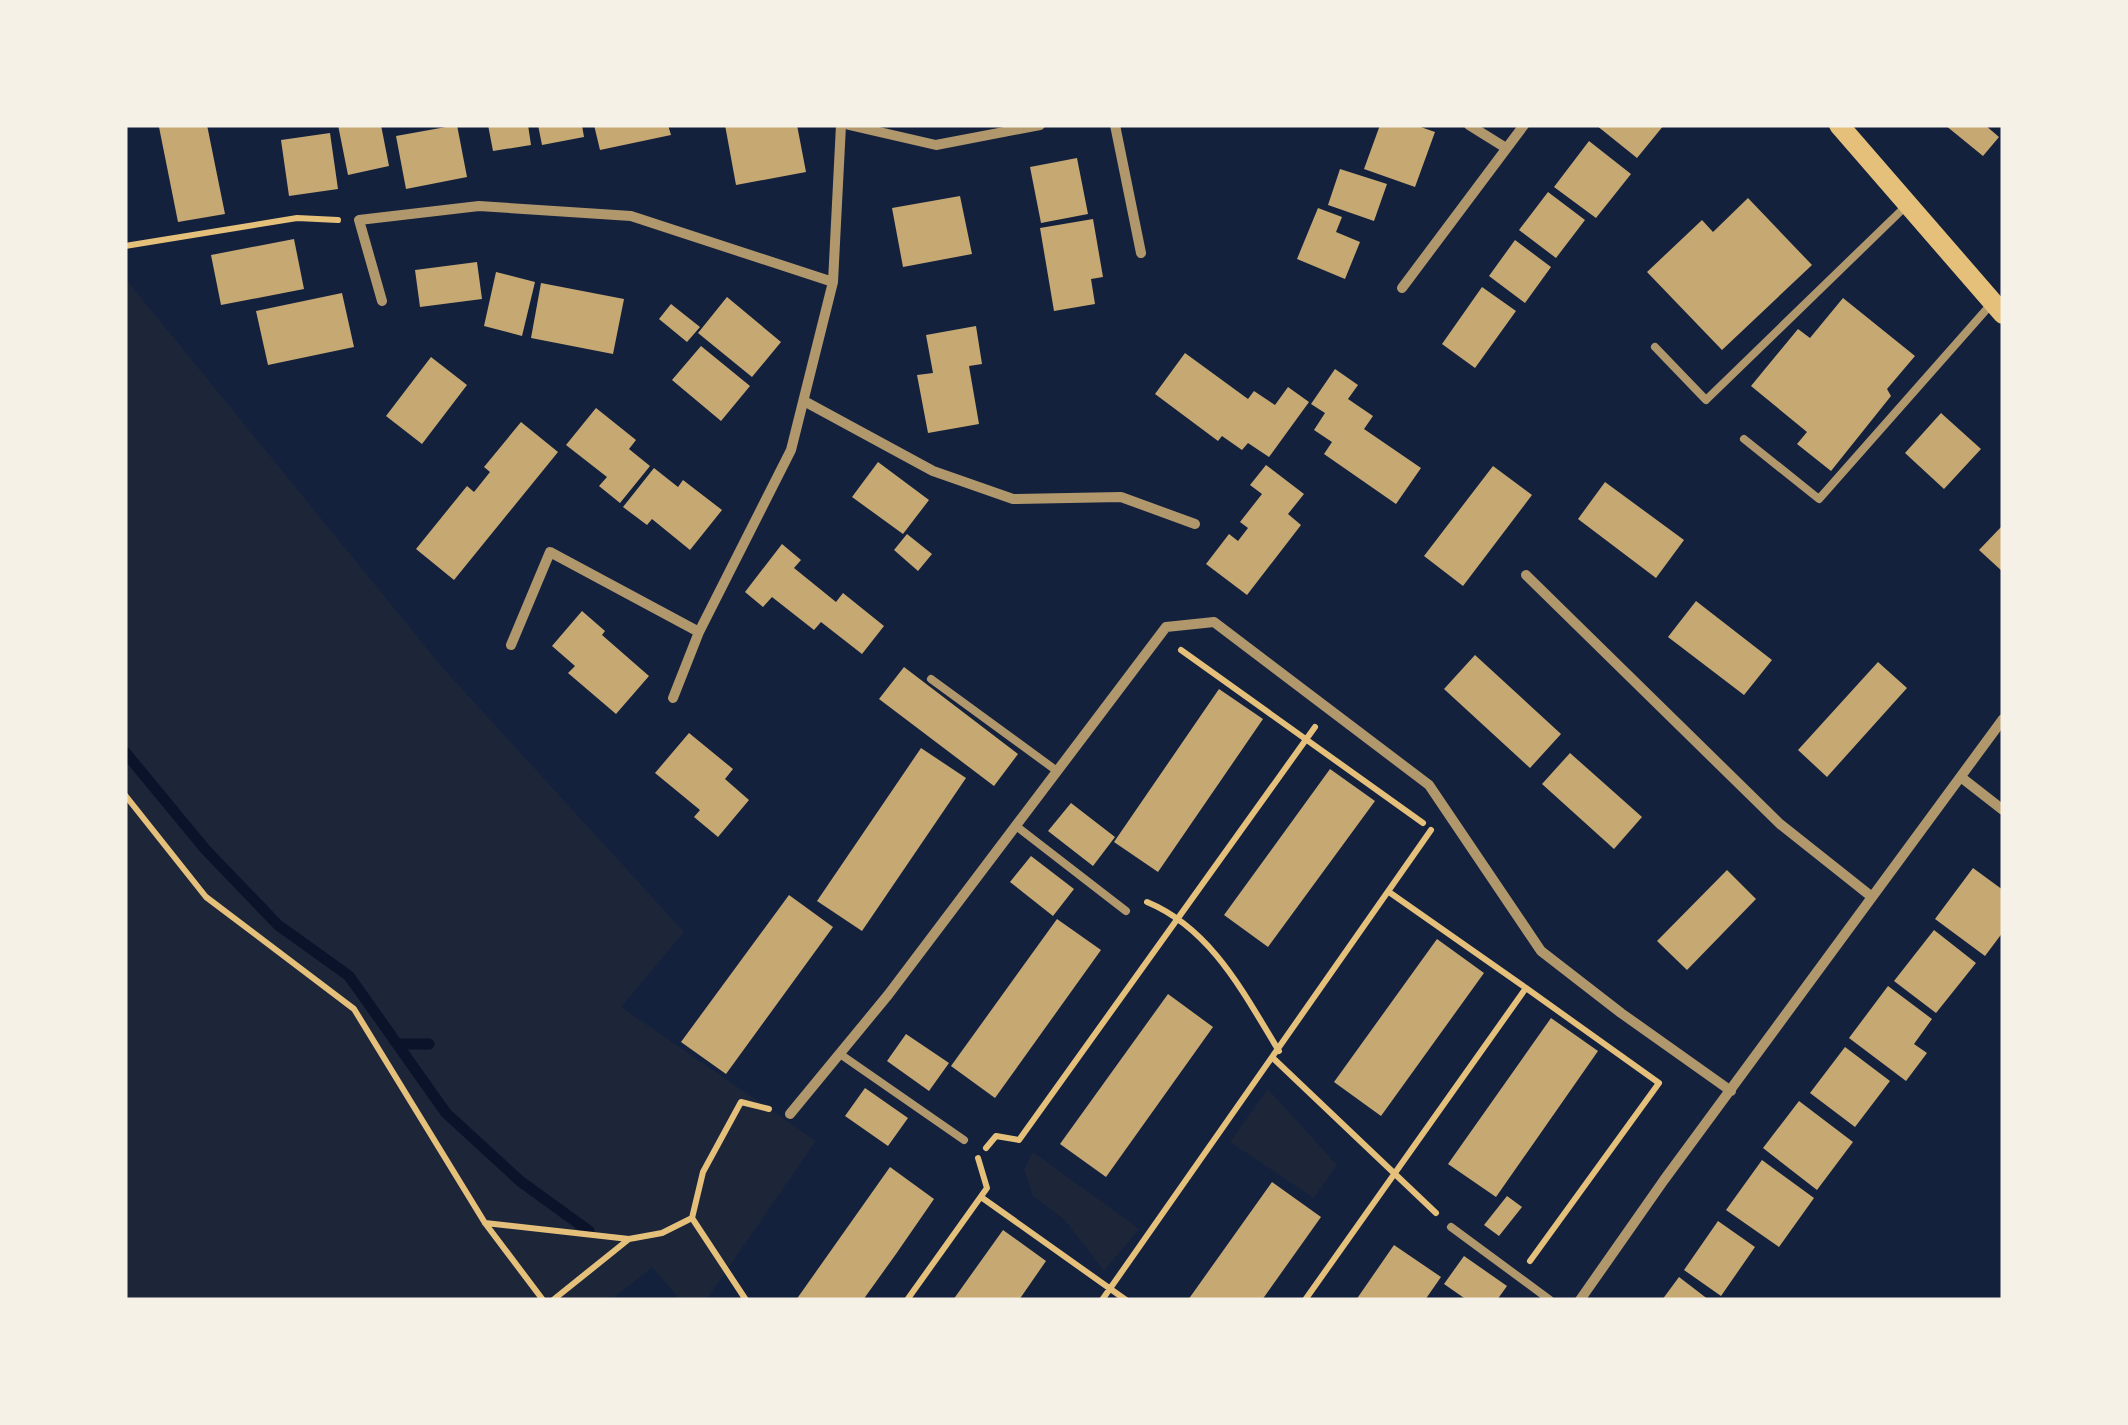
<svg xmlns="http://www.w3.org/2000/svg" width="2128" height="1425" font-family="Helvetica,sans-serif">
<rect width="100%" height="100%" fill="#14213d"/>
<!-- green -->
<path fill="#1d2539" d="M125 278 442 667 684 932 621 1007 816 1141 706 1300H680L652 1267 611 1300H125Z
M1268 1089 1337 1165 1314 1198 1230 1142Z
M1033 1152 1139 1229 1104 1271 1064 1219 1033 1196 1024 1169Z"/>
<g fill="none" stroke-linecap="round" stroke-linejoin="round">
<!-- stream -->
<path stroke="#0b132b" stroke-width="11" d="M125 752 205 849 278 925 349 976 446 1113 520 1181 589 1231
M398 1044H429"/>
</g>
<!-- building -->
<path fill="#c6a872" d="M170 125H207L225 214 178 222 159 127Z
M338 125H381L389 166 348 175Z
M457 125 467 177 406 189 396 136Z
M488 125H528L531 145 493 151Z
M538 125H582L584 137 542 145Z
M594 125H668L671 135 600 150Z
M725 125H797L806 172 736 185Z
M1380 125H1415L1435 132 1415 187 1364 169Z
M1596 125H1664L1637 158Z
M1945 125H1985L1999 137 1983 156Z
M330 133 338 189 289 196 281 140Z
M1589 141 1631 174 1596 218 1554 187Z
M1077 158 1088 214 1041 223 1030 167Z
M1340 169 1387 184 1374 221 1328 205Z
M1548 192 1585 220 1556 258 1519 230Z
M960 196 972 254 903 267 892 208Z
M1748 198 1812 265 1722 350 1647 272 1702 220 1713 232Z
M1318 208 1342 217 1336 232 1360 242 1345 279 1297 259Z
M1093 219 1103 277 1091 279 1095 304 1054 311 1040 228Z
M294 239 304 289 221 305 211 255Z
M1515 240 1551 267 1525 303 1489 276Z
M477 262 482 299 420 307 415 270Z
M496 272 535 282 522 336 484 326Z
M541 283 624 299 613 354 531 338Z
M1482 287 1516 311 1475 368 1442 344Z
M342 293 354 347 268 365 256 311Z
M727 297 781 342 752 377 698 333Z
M1843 298 1915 356 1887 389 1891 396 1831 471 1797 444 1807 432 1751 386 1798 329 1810 338Z
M671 304 700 327 687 342 659 319Z
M976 326 982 364 969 366 979 424 928 433 917 375 933 373 926 335Z
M701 346 750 386 721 421 672 380Z
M1185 353 1248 399 1254 391 1275 405 1288 387 1309 402 1269 457 1248 443 1242 450 1222 436 1218 441 1155 394Z
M431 357 467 385 422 444 386 416Z
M1335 369 1358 385 1348 399 1373 416 1364 429 1421 468 1396 504 1324 454 1332 442 1314 430 1325 413 1311 404Z
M596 408 636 440 629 449 650 466 620 503 599 486 607 477 566 445Z
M1941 413 1981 449 1944 489 1905 453Z
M521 422 558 452 454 580 416 549 467 486 474 492 490 472 484 467Z
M878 462 929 500 903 534 852 497Z
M1266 465 1304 494 1288 514 1301 525 1247 595 1206 564 1229 534 1238 541 1248 528 1240 522 1262 494 1250 485Z
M1493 466 1532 495 1463 586 1424 556Z
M654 468 678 487 683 480 722 510 690 550 652 519 647 525 623 507Z
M1605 482 1684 540 1656 578 1578 519Z
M2003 525V572L1979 550Z
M907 534 932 554 918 571 894 550Z
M782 544 801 560 794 568 836 602 843 593 884 626 862 654 821 622 814 630 772 597 763 607 745 592Z
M1696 601 1772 660 1744 695 1668 637Z
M582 611 605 631 602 635 649 676 616 714 568 673 575 666 552 646Z
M1475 655 1561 734 1530 768 1444 689Z
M1878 662 1907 688 1827 777 1798 750Z
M904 667 1018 754 994 786 879 699Z
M1219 689 1263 719 1158 872 1114 842Z
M689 733 733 769 725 779 749 800 718 837 694 817 700 810 655 773Z
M921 748 966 778 862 931 817 901Z
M1570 753 1642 817 1614 849 1542 784Z
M1330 769 1375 801 1268 947 1224 915Z
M1071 803 1115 837 1093 866 1048 831Z
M1031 856 1074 889 1053 916 1010 882Z
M1973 868 2003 890V932L1985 956 1935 919Z
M1727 870 1756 899 1687 970 1657 941Z
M789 895 833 927 726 1074 681 1042Z
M1057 919 1101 950 995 1098 951 1066Z
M1934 930 1976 963 1936 1013 1894 981Z
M1437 939 1484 973 1381 1116 1334 1082Z
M1888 986 1932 1019 1914 1044 1927 1053 1906 1081 1849 1038Z
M1168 994 1213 1027 1106 1177 1060 1144Z
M1551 1018 1598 1051 1496 1197 1448 1164Z
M906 1034 949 1063 929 1091 887 1061Z
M1845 1047 1890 1081 1855 1127 1810 1093Z
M865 1088 908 1118 888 1146 845 1116Z
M1799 1101 1853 1142 1817 1190 1763 1148Z
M1762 1160 1814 1198 1779 1247 1726 1210Z
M890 1167 934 1199 896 1254 863 1300H796Z
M1272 1182 1321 1217 1262 1300H1188Z
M1507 1196 1522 1207 1499 1236 1484 1225Z
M1718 1221 1755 1247 1721 1296 1684 1270Z
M1003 1230 1046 1261 1019 1300H953Z
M1394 1245 1441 1277 1425 1300H1356Z
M1464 1256 1507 1286 1497 1300H1467L1444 1284Z
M1679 1277 1709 1300H1662Z"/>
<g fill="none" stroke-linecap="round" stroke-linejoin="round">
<!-- path -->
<path stroke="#e5c07b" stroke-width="6" d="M125 246 297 218 338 220
M1181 650 1423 823
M125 795 206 897 354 1009 485 1223 543 1300
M1147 902C1212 929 1244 994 1279 1051
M1526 988 1659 1083 1530 1261
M1274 1059 1436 1213
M986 1148 996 1136 1019 1140 1315 727
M981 1197 1126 1300
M485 1223 629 1239 553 1300
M629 1239 662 1233 692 1218
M746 1300 692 1218 703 1172 741 1102 769 1109
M907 1300 987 1188 978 1158
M1102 1300 1431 830
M1305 1300 1526 988 1389 892"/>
<!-- service -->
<path stroke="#b1986c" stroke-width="8" d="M1655 347 1706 400 1907 205
M1744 439 1819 499 1993 302
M931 679 1057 771
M1016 826 1126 911
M840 1054 964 1140
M1451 1227 1550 1300"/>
<!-- minor -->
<path stroke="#b1986c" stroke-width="10" d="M849 125 936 145 1040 125
M1115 125 1141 253
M1469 125 1506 148
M1402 288 1524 125
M382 301 359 220 479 206 631 216 833 282
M804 401 933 471 1013 499 1121 497 1195 524
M1526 575 1780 824 1872 897
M511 645 550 552 699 632
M673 698 699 632 791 450 833 282 841 125
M1962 778 2003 810
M790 1114 888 995 1166 627 1214 622 1429 785 1541 951 1621 1013 1731 1091
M1580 1300 1664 1180 2003 719"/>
<!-- secondary -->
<path stroke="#e5c07b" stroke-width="20" d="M1839 125 2003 314"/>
</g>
<!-- border -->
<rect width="2128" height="1425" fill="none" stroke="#f6f1e7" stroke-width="255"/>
</svg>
